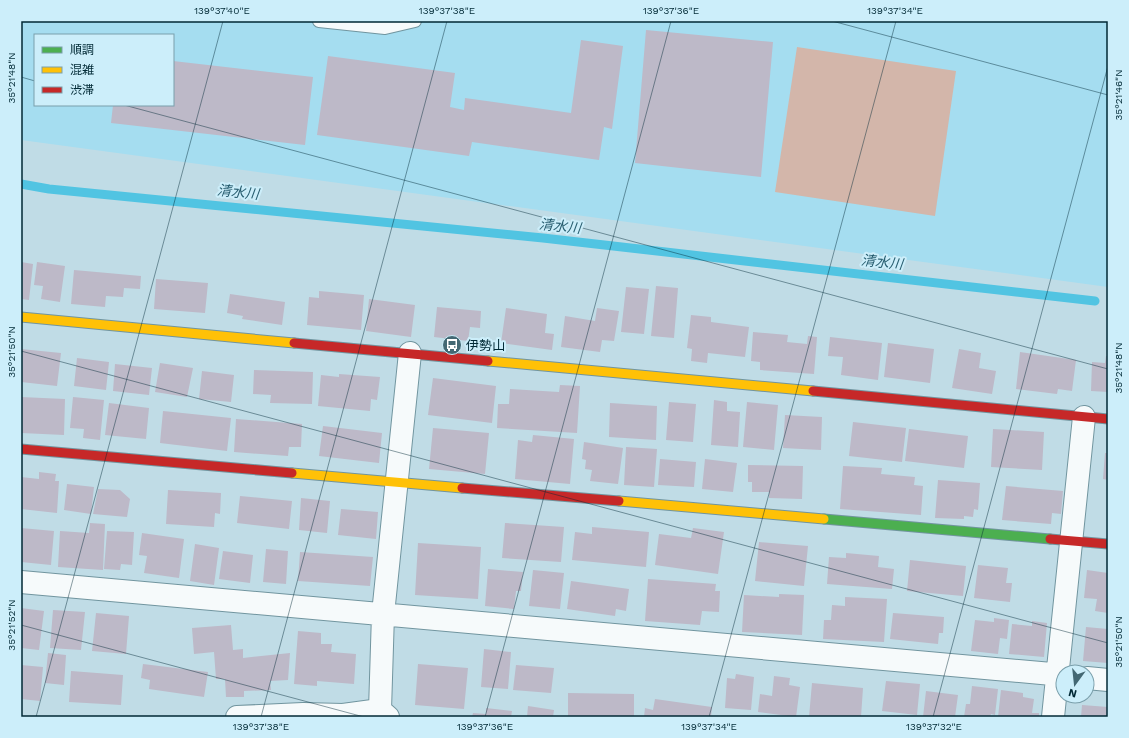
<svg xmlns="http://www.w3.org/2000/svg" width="1129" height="738" font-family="'Work Sans','Noto Sans JP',sans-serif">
<rect width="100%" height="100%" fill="#c0dce6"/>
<!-- built -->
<path fill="#a5ddf0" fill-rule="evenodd" d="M21 21H1108V287L21 140ZM35 35H173V105H35Z"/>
<!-- green -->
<path fill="#d3b6aa" d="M797 47 956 71 935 216 775 192Z"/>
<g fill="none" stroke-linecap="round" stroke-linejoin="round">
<!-- stream -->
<path stroke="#51c4e2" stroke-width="9" d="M21 184 49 189 543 238 1095 301"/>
</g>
<!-- building -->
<path fill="#bdb9c8" d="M646 30 773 42 761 177 635 163Z
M581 40 623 46 612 129 604 127 599 160 472 142 469 156 317 135 328 56 455 73 450 107 464 110 465 98 571 113Z
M173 61 313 77 305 145 111 123 113 105H173Z
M21 262 33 264 29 300 21 299Z
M37 262 65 266 60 302 41 299 43 286 34 285Z
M74 270 141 276 140 289 124 288 123 297 106 296 105 307 71 304Z
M156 279 208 283 205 313 154 309Z
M656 286 678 288 674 338 651 336Z
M626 287 649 289 644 334 621 332Z
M319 291 364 295 361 330 307 325 309 297 319 298Z
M230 294 285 302 282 325 242 319 243 316 227 313Z
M369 299 415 305 411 337 366 331Z
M437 307 481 311 480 328 470 327 468 341 434 337Z
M506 308 547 314 545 333 554 334 552 350 501 343Z
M597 308 619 311 614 341 602 340 600 352 561 347 565 316 595 321Z
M691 315 711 317V322L749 327 745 357 708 353 707 363 691 361 692 349 687 348Z
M753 332 788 335 787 342 807 344 808 336 817 337 814 374 760 370V362L751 361Z
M830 337 882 343 878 380 841 375 843 357 828 356Z
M888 343 934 349 930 383 884 377Z
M21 349 61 353 57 386 21 382Z
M959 349 981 353 979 368 996 371 992 394 952 388Z
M1020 352 1076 360 1072 391 1058 389 1057 394 1016 389Z
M1106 356H1108V392L1091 391 1092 362 1105 363Z
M77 358 109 362 106 390 74 386Z
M160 363 193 368 187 397 155 392Z
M115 364 152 368 149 395 113 391Z
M254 370 313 372 312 404 270 403 271 395 253 394Z
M202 371 234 375 231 402 199 399Z
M339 374 380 377 377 400 371 399 370 411 318 406 321 375 339 377Z
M433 378 496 386 492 423 428 415Z
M560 385 580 386 577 433 497 428 498 404H509L510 389 559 392Z
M21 397 65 399 64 435 21 433Z
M73 397 104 400 100 440 83 438 84 429 70 428Z
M714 400 727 402V411L740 412 738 447 711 445Z
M669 402 696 404 693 442 666 440Z
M747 402 778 405 774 450 743 447Z
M109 403 149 408 146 439 105 435Z
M610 403 657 406 656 440 609 437Z
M163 411 231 418 227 451 160 443Z
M785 415 822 417 821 450 783 448Z
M236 419 302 424 301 447H289L288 456 234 452Z
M853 422 906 428 902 462 849 456Z
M323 426 382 433 379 463 319 456Z
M433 428 489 433 485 474 429 469Z
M909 429 968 436 964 468 905 461Z
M993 429 1044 432 1042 470 991 467Z
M533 435 574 439 570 484 515 479 518 440 532 442Z
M584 442 623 448 618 484 590 481 592 470 585 469 586 460 582 459Z
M626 447 657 449 654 487 624 485Z
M1105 453H1108V480L1103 479Z
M660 459 696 462 694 487 658 485Z
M705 459 737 463 733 492 702 489Z
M748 465 803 466 802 499 769 498V492H752V482H748Z
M843 466 882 468 881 474 915 477 914 485 923 486 921 515 840 509Z
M39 472 56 474 55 481H59L57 513 21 509V477L39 479Z
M938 480 980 483 978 510 974 509 973 517 964 516V519L935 518Z
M67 484 94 487 91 514 64 510Z
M1006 486 1063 491 1061 514 1052 513 1051 524 1002 520Z
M98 489 120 490 130 499 127 517 93 514Z
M168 490 221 493 220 514 215 513 214 527 166 524Z
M240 496 292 501 289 529 237 523Z
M301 498 330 501 327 533 299 530Z
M341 509 378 512 376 539 338 535Z
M90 523 105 524 103 570 58 567 60 531 89 533Z
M505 523 564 527 561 562 502 558Z
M592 527 649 532 646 567 572 560 575 532 592 534Z
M21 528 54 531 51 565 21 562Z
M693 528 724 532 718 574 655 565 659 534 691 538Z
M107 531 134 532 132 565 121 564 120 570 104 569Z
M142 533 184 539 179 578 144 573 147 556 139 555Z
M759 542 808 546 804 586 755 581Z
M418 543 481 547 478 599 415 595Z
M195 544 219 548 214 585 190 581Z
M266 549 288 551 286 584 263 582Z
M223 551 253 555 250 583 219 579Z
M300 552 373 557 370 586 298 581Z
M846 553 879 556 878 567 894 569 892 589 827 584 829 557 846 558Z
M910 560 966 566 963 596 907 591Z
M978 565 1008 568 1006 583H1012L1010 602 974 598Z
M488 569 523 572 521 591H516L514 609 485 606Z
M533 570 564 573 560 609 529 606Z
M1087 570 1108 573V613L1095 611 1097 599 1084 598Z
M648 579 716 584 715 591H720L719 612 702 611 700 625 645 621Z
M571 581 629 589 626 611 616 609 615 616 567 609Z
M779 594 804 595 802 635 742 632 744 595 779 597Z
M845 597 887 599 884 642 823 639 824 620H831L832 605 845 606Z
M21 608 44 611 39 650 21 648Z
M53 610 85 612 81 650 50 648Z
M96 613 129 616 126 654 92 651Z
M893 613 944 617 943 633H939L938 644 890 639Z
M994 618 1009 620 1007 639 1000 638 998 654 971 651 975 620 994 622Z
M1032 621 1047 623 1044 657 1009 654 1012 624 1032 626Z
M231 625 233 650 243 649V658L290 653 288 680 270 681 271 690 244 691V697H226L225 679H216L214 652 194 654 192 628Z
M1086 627 1108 629V663L1083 661Z
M298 631 321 633V644H332L331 652 356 654 354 684 317 681V686L294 684Z
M484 649 511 652 508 689 481 687Z
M48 653 66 655 64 685 45 683Z
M143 664 208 672 204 697 149 689 150 680 141 678Z
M418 664 468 668 464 709 415 705Z
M21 665 43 667 40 701 21 699Z
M516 665 554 668 551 693 513 690Z
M71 671 123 675 121 705 69 702Z
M736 674 754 677 751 710 725 708 727 678 735 679Z
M774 676 790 678 789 685 800 687 796 717 758 712 760 694 772 696Z
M886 681 920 684 917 715 882 711Z
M812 683 863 688 861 717H809Z
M972 686 998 689 995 715 991 714 990 717H964L966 704H970Z
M1001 690 1023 693V697L1034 699 1032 713H1039V717H998Z
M926 691 958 695 955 717H923Z
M568 693 634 694V717H568Z
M655 699 712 707 711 717H644L645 708 653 710Z
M1082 705 1108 707V717H1081Z
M528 706 554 710 553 717H527Z
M486 708 512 711 511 717H472L473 713 486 714Z"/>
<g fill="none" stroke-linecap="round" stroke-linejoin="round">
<!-- lane casing -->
<g stroke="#71959f" stroke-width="14">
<path id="lane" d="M319 21 385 28 415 21"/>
</g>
<!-- street casing -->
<g stroke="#71959f" stroke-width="24">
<path id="street" d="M21 582 1063 675
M1087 678 1108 680
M380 710 383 614 410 353
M237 717 303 714 343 715 380 710 388 717
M1053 717 1084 417"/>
</g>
<!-- fast casing -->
<g stroke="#71959f" stroke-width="11">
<path id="fast" d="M824 519 1050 539"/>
</g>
<!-- slow casing -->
<g stroke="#71959f" stroke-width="11">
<path id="slow" d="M21 317 294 343
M488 361 813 391
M292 473 462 488
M619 501 824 519"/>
</g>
<!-- jam casing -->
<g stroke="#71959f" stroke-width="11">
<path id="jam" d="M294 343 488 361
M813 391 1108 419
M21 449 292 473
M462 488 619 501
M1050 539 1108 544"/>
</g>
<!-- lane -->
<use href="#lane" stroke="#f6fafb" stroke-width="12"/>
<!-- street -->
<use href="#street" stroke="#f6fafb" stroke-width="22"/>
<!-- fast -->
<use href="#fast" stroke="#4caf50" stroke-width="9"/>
<!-- slow -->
<use href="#slow" stroke="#ffc107" stroke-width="9"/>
<!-- jam -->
<use href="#jam" stroke="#c62828" stroke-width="9"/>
</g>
<!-- ticks -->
<path fill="none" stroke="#002935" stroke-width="1" stroke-opacity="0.45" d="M832 21 1108 95M21 77 35 81M124 105 1108 369M21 351 1108 643M21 625 364 717M36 717 223 21M261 717 447 21M485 717 671 21M709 717 896 21M933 717 1108 66"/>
<!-- icons -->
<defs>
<g id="bus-disc" transform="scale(1)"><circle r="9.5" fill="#436873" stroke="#cceefa"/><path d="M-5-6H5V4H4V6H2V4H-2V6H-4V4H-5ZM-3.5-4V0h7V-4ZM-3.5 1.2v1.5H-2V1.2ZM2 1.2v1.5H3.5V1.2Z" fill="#fff"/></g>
</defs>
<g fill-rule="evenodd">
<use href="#bus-disc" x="452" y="345"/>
</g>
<g text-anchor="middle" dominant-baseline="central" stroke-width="4" stroke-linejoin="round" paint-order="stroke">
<!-- poi labels -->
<g font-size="13" fill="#002935" stroke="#cceefa" text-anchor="start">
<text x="466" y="345">伊勢山</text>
</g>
<!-- water labels -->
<g font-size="14" font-style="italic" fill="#285e70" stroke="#cceefa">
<text transform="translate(238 192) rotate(6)">清水川</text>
<text transform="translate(560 226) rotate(6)">清水川</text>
<text transform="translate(882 262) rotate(6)">清水川</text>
</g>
</g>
<!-- border -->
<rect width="1129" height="738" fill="none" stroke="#cceefa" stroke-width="44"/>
<!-- legend -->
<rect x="34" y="34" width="140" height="72" fill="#cceefa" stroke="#7a9fab"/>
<rect x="42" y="47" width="20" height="6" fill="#4caf50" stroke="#7a9fab"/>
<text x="70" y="54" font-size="12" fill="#002935">順調</text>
<rect x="42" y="67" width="20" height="6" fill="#ffc107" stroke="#7a9fab"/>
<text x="70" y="74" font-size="12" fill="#002935">混雑</text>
<rect x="42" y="87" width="20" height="6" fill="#c62828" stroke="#7a9fab"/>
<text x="70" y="94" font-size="12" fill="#002935">渋滞</text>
<!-- north arrow -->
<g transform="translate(1075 684) rotate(195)"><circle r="19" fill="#cceefa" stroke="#7a9fab"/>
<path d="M0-3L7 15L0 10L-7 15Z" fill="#436873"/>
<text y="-6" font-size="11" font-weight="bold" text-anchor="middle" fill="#002935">N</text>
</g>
<rect x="22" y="22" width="1085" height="694" fill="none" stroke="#002935" stroke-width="1.5"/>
<g font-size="10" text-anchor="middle" fill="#002935">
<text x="222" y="14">139°37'40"E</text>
<text x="447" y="14">139°37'38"E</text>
<text x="671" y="14">139°37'36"E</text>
<text x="895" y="14">139°37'34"E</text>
<text transform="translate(11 78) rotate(-90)" y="4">35°21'48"N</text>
<text transform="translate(1118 95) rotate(-90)" y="4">35°21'46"N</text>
<text transform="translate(11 352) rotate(-90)" y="4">35°21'50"N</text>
<text transform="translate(1118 368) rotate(-90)" y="4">35°21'48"N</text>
<text transform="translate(11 625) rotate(-90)" y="4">35°21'52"N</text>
<text transform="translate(1118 642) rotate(-90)" y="4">35°21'50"N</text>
<text x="261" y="730">139°37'38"E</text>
<text x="485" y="730">139°37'36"E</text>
<text x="709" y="730">139°37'34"E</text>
<text x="934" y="730">139°37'32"E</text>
</g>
</svg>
